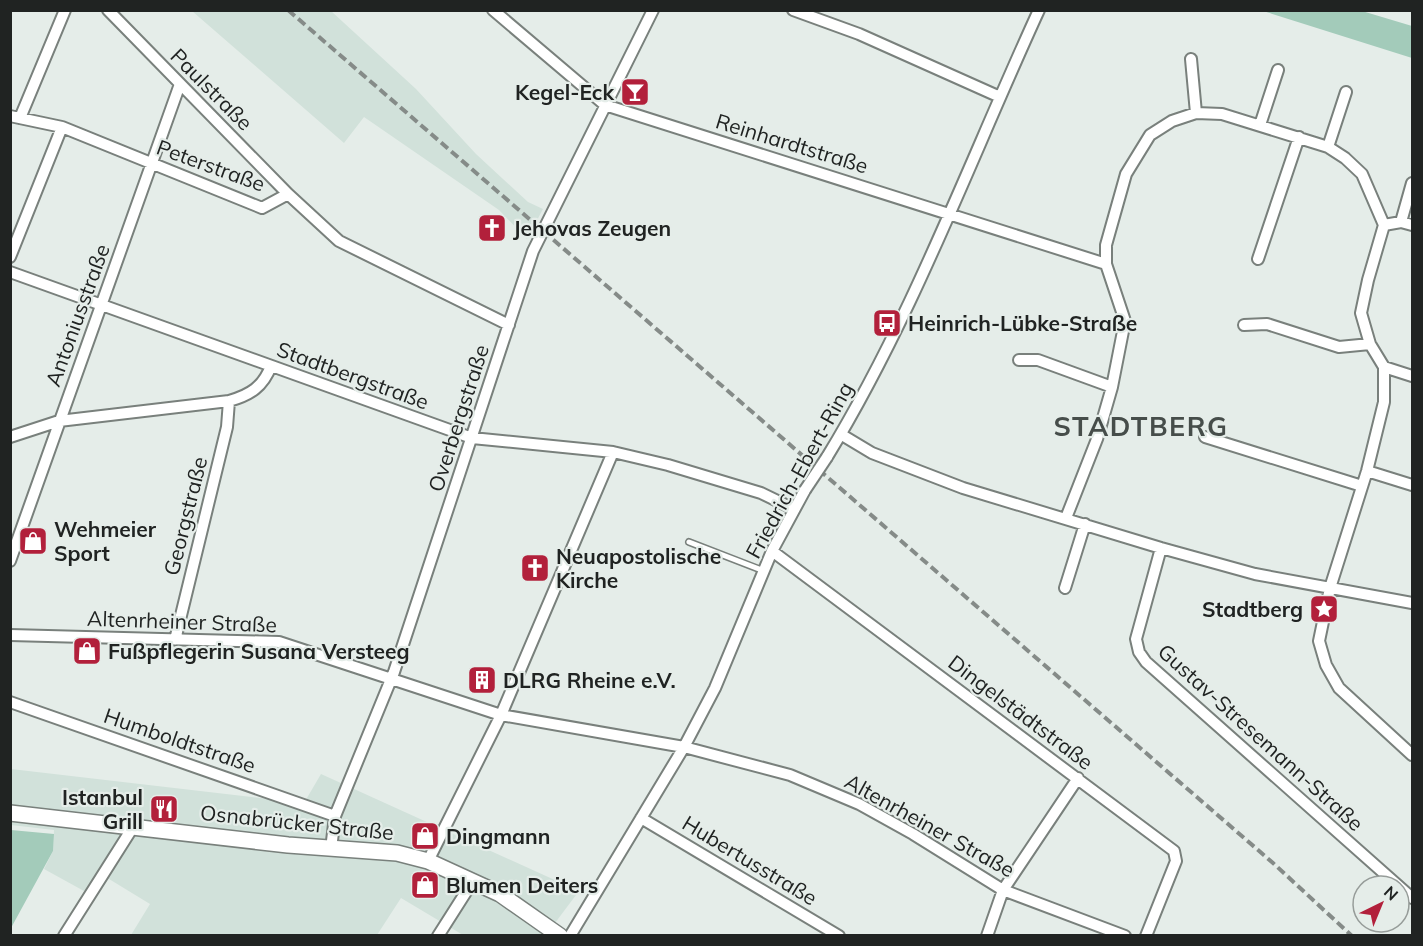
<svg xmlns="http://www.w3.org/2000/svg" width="1423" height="946" font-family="Mulish,sans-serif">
<rect width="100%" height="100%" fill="#e5ede9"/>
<!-- built -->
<path fill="#d1e1da" d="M192 11H331L416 89 476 154 528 202 543 209 527 239 499 210 364 117 344 143Z
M11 769 304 803 321 774 579 891 546 935H463L401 898 377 935H131L150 904 109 879 84 891 44 869 53 851 54 830 11 825Z"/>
<!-- green -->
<path fill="#a3cbba" d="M1263 11H1362L1412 26V58Z
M11 830 54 834 53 851 11 928Z"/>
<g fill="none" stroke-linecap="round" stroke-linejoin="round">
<!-- service casing -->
<g stroke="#79807c" stroke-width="8">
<path id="service" d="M689 542 764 571"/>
</g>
<!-- minor casing -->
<g stroke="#79807c" stroke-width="14">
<path id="minor" d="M108 10 288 194 339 241 509 325
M493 10 605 105 1106 264
M793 10 859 34 1000 97
M1191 59 1196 113
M10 116 62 127 262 208 288 194
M20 118 65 10
M1260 125 1278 70
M1328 147 1346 92
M1401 222 1412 183
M1384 225 1401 222 1412 225
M10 257 62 127
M1258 259 1299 137
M10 272 472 438 613 452 668 465 761 493 794 509
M1244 325 1267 324 1339 347 1370 344
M1019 360H1038L1112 387
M1384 367 1412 376
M842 435 872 453 963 488 1161 548 1255 574 1412 603
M10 437 59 421 229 401C250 395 263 387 271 366
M1205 437 1362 486
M827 457C913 316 970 160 1039 10
M1367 471 1412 485
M1066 518 1097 439 1112 387 1125 321 1106 264V245L1126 174 1150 135 1172 121 1196 113 1222 114 1328 147 1345 158 1362 174 1384 225 1368 280 1361 313 1370 344 1384 367V402L1367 471 1330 588 1319 641 1326 665 1339 688 1412 755
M1161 548 1136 639 1139 652 1146 662 1412 898
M772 551 1174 851 1176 861 1146 936
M10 561 180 84
M1065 588 1085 524
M10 635 279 642 501 715 684 747 790 775 859 804 913 834 1003 890 1125 936
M175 640 227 427 229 401
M10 702 335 816
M641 818 839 936
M331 849 335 816 394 672 533 251 653 10
M428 861 501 715 613 452
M64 936 133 827
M438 936 473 881
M570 936 684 747 715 688 772 551 805 490
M987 936 1003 890 1078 778"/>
</g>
<!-- secondary casing -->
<g stroke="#79807c" stroke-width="18">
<path id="secondary" d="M10 813 288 845 397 853 428 861 500 894 560 936"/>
</g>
<!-- service -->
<use href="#service" stroke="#fff" stroke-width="5"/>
<!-- minor -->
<use href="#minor" stroke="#fff" stroke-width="10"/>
<!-- secondary -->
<use href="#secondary" stroke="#fff" stroke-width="15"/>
<!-- rail -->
<path stroke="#858b88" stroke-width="4" stroke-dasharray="9 4.5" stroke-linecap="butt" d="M288 10 1273 863 1352 936"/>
<!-- minor-bridge casing -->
<g stroke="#79807c" stroke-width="14" stroke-linecap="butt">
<path id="minor-bridge" d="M805 490 827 457"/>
</g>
<!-- minor-bridge -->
<use href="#minor-bridge" stroke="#fff" stroke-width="10"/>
</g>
<!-- icons -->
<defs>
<g id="bar-square" transform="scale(1.5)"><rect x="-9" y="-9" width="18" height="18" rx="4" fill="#b2203b" stroke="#e5ede9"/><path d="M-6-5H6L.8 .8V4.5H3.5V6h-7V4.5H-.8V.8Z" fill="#fff"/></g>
<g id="church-square" transform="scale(1.5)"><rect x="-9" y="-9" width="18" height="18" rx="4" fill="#b2203b" stroke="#e5ede9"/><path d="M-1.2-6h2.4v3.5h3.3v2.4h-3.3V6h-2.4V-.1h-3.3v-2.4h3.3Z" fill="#fff"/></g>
<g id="bus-square" transform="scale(1.5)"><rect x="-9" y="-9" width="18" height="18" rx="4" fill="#b2203b" stroke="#e5ede9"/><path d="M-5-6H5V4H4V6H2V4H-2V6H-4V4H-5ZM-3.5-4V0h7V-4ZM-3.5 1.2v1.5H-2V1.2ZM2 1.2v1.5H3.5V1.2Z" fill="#fff"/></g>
<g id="shop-square" transform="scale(1.5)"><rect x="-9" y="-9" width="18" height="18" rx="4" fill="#b2203b" stroke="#e5ede9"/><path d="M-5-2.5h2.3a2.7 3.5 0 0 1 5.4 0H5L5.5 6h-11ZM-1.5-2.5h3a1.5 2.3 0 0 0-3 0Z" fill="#fff"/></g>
<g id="sight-square" transform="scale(1.5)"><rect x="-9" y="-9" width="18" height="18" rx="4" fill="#b2203b" stroke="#e5ede9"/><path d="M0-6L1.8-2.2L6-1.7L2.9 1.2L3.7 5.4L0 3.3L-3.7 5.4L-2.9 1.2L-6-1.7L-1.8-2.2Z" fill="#fff"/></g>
<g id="building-square" transform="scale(1.5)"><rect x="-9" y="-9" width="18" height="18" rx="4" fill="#b2203b" stroke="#e5ede9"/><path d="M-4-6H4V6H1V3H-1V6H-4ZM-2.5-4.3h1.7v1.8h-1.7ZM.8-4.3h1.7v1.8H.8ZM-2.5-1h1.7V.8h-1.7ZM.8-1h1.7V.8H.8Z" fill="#fff"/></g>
<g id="restaurant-square" transform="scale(1.5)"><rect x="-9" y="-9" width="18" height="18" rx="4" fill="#b2203b" stroke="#e5ede9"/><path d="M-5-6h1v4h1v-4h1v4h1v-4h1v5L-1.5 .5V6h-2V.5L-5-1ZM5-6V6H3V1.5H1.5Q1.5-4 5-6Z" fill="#fff"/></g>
</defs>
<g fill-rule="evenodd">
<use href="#bar-square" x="635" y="92"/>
<use href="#church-square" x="492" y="228"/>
<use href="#bus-square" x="887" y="323"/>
<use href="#shop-square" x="33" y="541"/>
<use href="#church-square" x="535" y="568"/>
<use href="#sight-square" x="1324" y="609"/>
<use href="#shop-square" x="87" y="651"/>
<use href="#building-square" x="482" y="680"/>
<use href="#restaurant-square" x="164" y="809"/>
<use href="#shop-square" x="425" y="836"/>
<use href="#shop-square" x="425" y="885"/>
</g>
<g text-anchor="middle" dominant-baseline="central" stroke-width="4.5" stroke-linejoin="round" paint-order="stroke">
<!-- street labels -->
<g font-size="21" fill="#202322" stroke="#e5ede9">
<text transform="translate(212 89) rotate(45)">Paulstraße</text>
<text transform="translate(792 143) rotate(17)">Reinhardtstraße</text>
<text transform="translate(211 165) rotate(20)">Peterstraße</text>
<text transform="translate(77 315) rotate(-70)">Antoniusstraße</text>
<text transform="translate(353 375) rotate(20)">Stadtbergstraße</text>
<text transform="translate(458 418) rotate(-72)">Overbergstraße</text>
<text transform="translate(799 470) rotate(-61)">Friedrich-Ebert-Ring</text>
<text transform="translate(185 516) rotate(-76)">Georgstraße</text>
<text transform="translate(182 621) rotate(2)">Altenrheiner Straße</text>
<text transform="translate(1021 712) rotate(37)">Dingelstädtstraße</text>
<text transform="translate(1261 737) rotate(42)">Gustav-Stresemann-Straße</text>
<text transform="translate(180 740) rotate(19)">Humboldtstraße</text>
<text transform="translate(297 822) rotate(6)">Osnabrücker Straße</text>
<text transform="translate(930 825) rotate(29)">Altenrheiner Straße</text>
<text transform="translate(750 860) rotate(31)">Hubertusstraße</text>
</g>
<!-- poi labels -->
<g font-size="21" font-weight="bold" fill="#202322" stroke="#e5ede9" text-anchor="start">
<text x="614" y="92" text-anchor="end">Kegel-Eck</text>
<text x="513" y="228">Jehovas Zeugen</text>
<text x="908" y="323">Heinrich-Lübke-Straße</text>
<text x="54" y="529">Wehmeier<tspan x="54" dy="24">Sport</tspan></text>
<text x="556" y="556">Neuapostolische<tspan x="556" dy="24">Kirche</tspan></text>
<text x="1303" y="609" text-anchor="end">Stadtberg</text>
<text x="108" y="651">Fußpflegerin Susana Versteeg</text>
<text x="503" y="680">DLRG Rheine e.V.</text>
<text x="143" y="797" text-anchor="end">Istanbul<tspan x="143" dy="24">Grill</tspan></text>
<text x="446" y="836">Dingmann</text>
<text x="446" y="885">Blumen Deiters</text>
</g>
<!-- district labels -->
<g font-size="27" font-weight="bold" letter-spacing="1.5" fill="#464d4a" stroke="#e5ede9">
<text x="1141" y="426">STADTBERG</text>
</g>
</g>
<!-- border -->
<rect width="1423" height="946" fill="none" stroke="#202322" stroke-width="24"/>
<!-- north arrow -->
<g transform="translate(1381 904) rotate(43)"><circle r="28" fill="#e5ede9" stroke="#969c99" stroke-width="1.5"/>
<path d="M0-4.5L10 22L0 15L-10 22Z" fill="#b2203b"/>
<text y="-9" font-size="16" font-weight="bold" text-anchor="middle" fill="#202322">N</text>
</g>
</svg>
